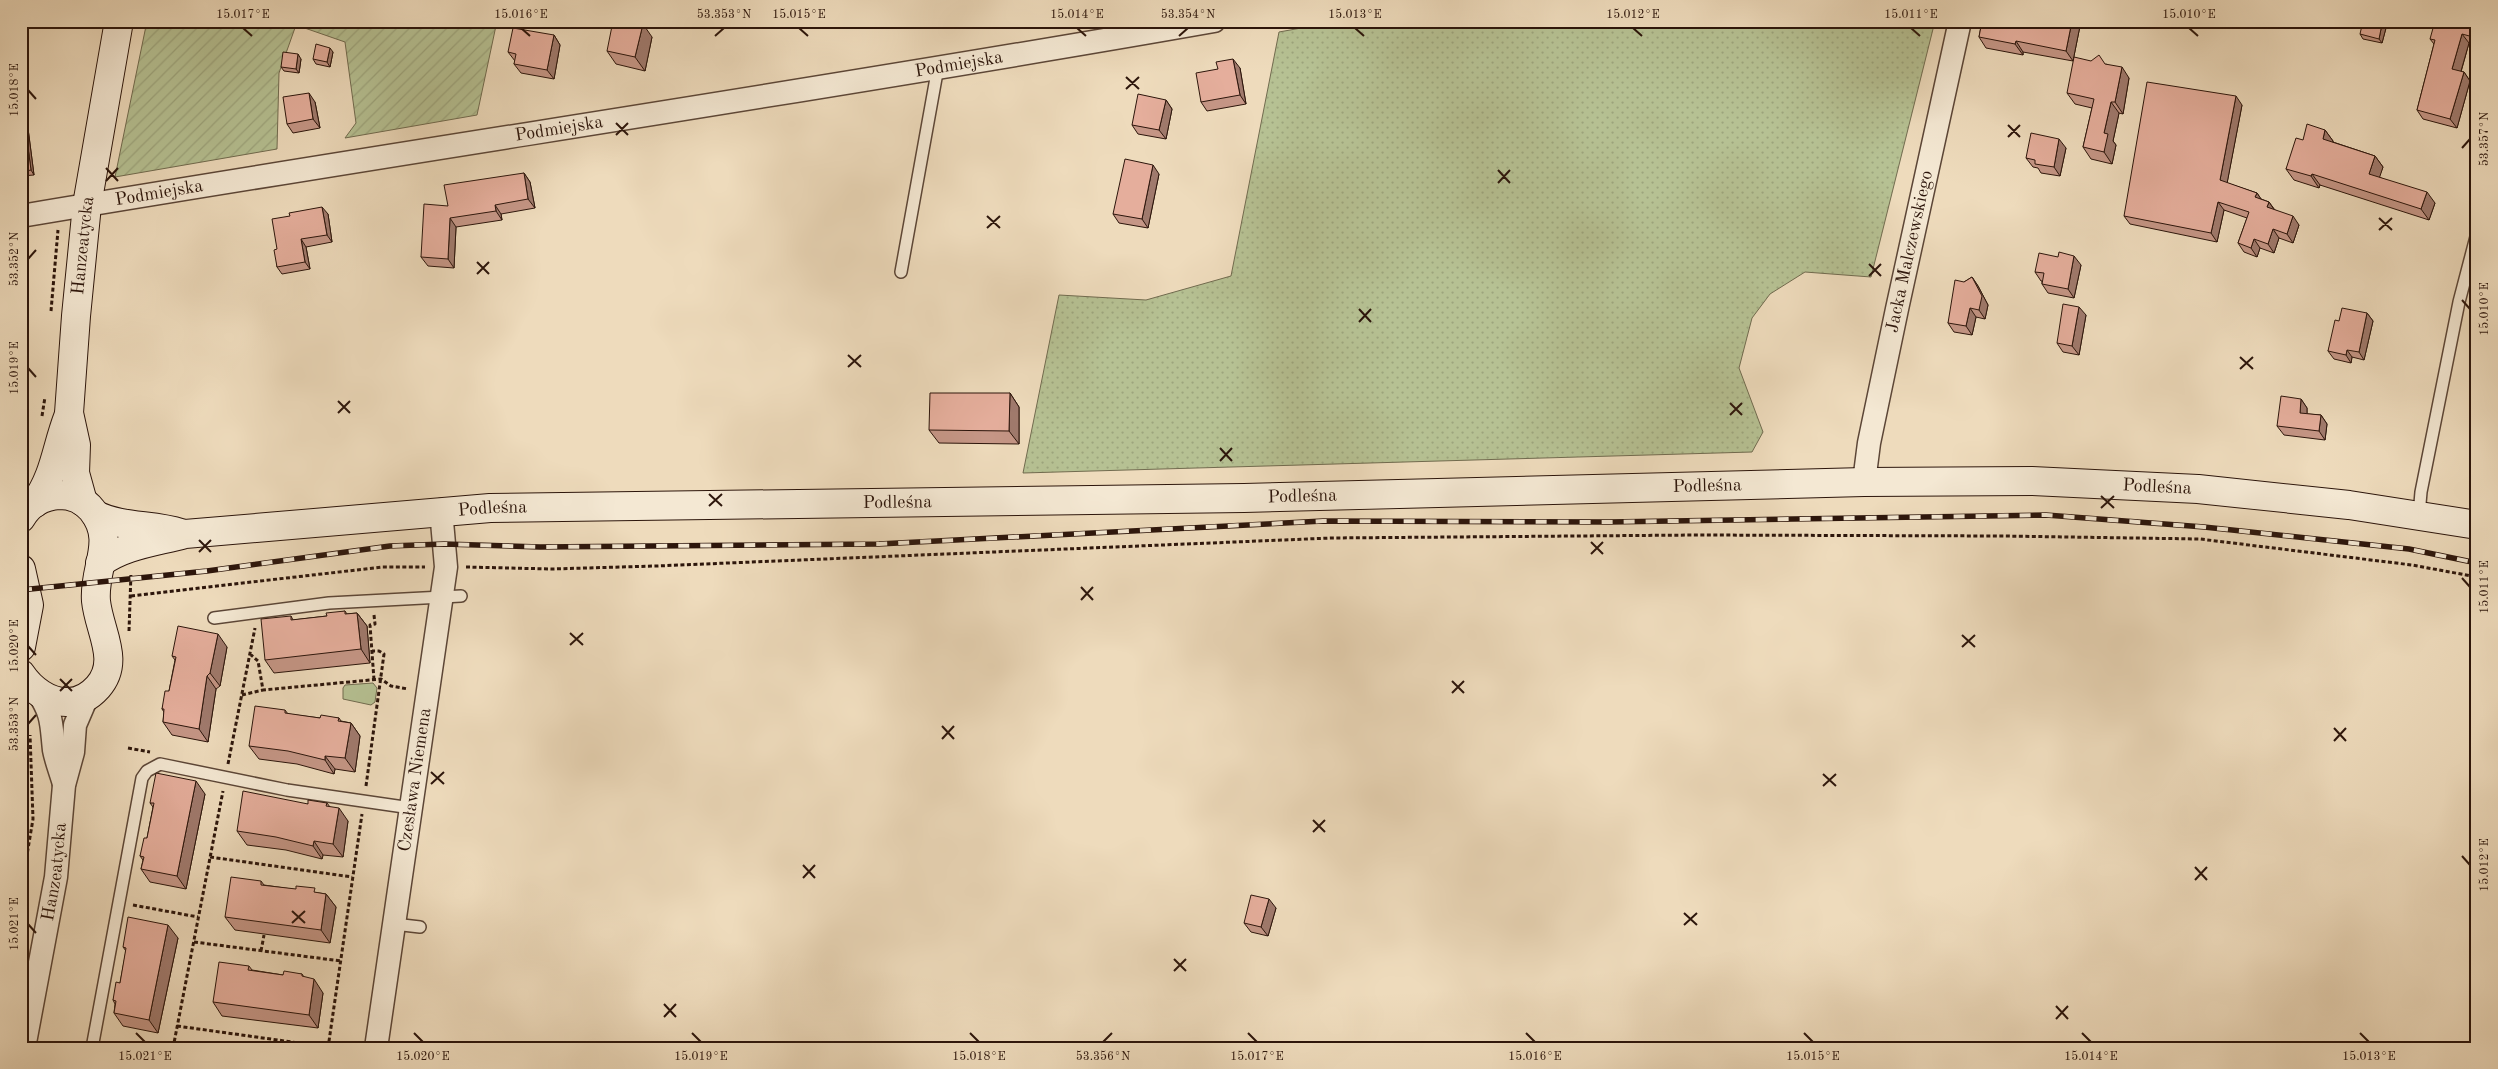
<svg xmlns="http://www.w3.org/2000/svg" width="2498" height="1069" font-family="'Old Standard TT',serif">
<defs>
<pattern id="grass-dots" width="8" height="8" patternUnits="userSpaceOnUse" patternTransform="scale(1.25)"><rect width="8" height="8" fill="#b6c193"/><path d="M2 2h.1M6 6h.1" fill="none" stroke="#9da57d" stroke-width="1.8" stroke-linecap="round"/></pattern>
<pattern id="garden-furrows" width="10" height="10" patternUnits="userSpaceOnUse" patternTransform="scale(1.25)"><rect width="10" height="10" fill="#b6c193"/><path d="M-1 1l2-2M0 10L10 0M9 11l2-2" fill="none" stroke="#9da57d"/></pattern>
</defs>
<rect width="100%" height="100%" fill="#eedbbc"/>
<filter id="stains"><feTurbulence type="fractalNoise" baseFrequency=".004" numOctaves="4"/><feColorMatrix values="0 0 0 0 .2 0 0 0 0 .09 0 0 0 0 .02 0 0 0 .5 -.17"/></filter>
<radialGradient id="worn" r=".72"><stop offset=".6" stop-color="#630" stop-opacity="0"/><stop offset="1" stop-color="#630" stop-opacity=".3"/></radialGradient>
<!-- grass -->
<path fill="url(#grass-dots)" stroke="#716b4f" d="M1340 21H1935L1871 277 1805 272 1770 294 1752 318 1739 368 1763 432 1752 452 1023 473 1059 295 1146 300 1231 276 1279 32Z"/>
<!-- park -->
<path fill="#b6c193" stroke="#716b4f" d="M373 683 377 688 375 702 371 705 343 699V688L345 685Z"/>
<!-- garden -->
<path fill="url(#garden-furrows)" stroke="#716b4f" d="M147 21H497L477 115 345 138 356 123 345 42 296 25 279 73 277 149 115 177Z"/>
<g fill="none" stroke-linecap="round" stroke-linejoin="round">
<!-- lane casing -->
<g stroke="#5c4637" stroke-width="14">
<path id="lane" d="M901 272 938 67
M2419 515 2421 492 2459 302 2477 233
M214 618 329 603 461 596
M394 924 420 927
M92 1048 142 778 147 771 160 764 287 790 411 808"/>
</g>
<!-- street casing -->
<g stroke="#5c4637" stroke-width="25">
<g id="street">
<path id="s1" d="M21 216C419 149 817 91 1214 21"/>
<path id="s2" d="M1864 482 1869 443 1897 309 1960 21"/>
<path d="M37 691C53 715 51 723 54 750 56 761 61 773 64 784"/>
<path id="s3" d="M24 1048 56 877 64 785 73 752 75 725 87 697"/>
<path id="s4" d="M376 1048 446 567 441 510"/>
</g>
</g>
<!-- secondary casing -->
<g stroke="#2c150b" stroke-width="30">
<g id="secondary">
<path id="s5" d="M83 502 75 473 76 445 69 413 76 316 87 205 119 21"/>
<path d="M35 503C55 475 56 448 68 417"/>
<path d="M96 515C123 528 152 524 181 533"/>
<path d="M21 518C29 504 43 496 59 495 72 495 84 500 92 510 117 541 93 567 96 601 99 631 121 661 98 687 90 696 80 702 68 702 49 703 31 689 21 674"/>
<path id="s6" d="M100 563C124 545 156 542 185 534L490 508 1244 498 1864 482 2032 481 2198 489 2349 505 2477 525"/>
<path d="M21 569 29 605 21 647"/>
</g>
</g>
<!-- path -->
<path stroke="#2c150b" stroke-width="3" stroke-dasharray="4 2.5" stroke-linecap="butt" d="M51 311 58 230
M42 416 45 397
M466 567 551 569 656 566 1331 538 1698 535 2003 536 2200 539 2412 565 2477 577
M131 596 382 567H425
M374 615 375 624 370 625 374 680
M129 631 131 573
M250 654 258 661 263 690 381 679 391 686 408 689
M242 695 263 690
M128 748 150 752
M228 764 255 628
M366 786 384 654 379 651H372
M210 857 352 877
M21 891 33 819 30 735
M133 905 198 917
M194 942 341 961
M261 951 264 935
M177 1026 328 1047
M173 1048 223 791
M328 1048 362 814"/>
<!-- lane -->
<use href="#lane" stroke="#f4e8d3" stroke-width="11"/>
<!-- street -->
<use href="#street" stroke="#f4e8d3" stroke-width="22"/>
<!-- secondary -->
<use href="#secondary" stroke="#f4e8d3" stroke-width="28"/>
<!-- rail casing -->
<g stroke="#2c150b" stroke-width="5.5">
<path id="rail" d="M21 590 207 571 390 546 444 544 540 547 879 544 1323 521 1609 522 2046 515 2204 527 2409 549 2477 563"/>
</g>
<!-- rail -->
<use href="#rail" stroke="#f4e8d3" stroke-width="4" stroke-dasharray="11" stroke-linecap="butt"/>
</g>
<!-- wall -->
<path fill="#c59686" stroke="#2c150b" d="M1982 21H2081L2073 61 2023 52V55L1986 48 1979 37Z
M2477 21V45L2469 43 2461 72H2464L2470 81 2457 128 2423 119 2417 110 2434 44 2430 39Z
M2386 28 2382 43 2363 39 2360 34Z
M554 35 560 45 554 79 521 73 514 64 515 61 508 52Z
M652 37 645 71 616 64 607 51Z
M333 52 330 67 316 64 313 59Z
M301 59 299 73 284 71 281 67Z
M2106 64 2129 78 2123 114 2119 113 2113 141 2116 145 2112 164 2091 159 2083 147 2092 108 2075 104 2067 93Z
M1240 68 1246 104 1207 111 1201 102 1218 69Z
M21 74 34 175 21 176Z
M1166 100 1172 109 1166 139 1138 134 1132 125Z
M315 102 320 128 293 133 287 124Z
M2242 105 2227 183 2257 193 2261 199 2269 202 2275 210 2299 225 2293 243 2279 238 2274 253 2260 248 2257 257 2244 252 2238 243 2247 218 2224 210 2217 242 2130 224 2124 216Z
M2325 130 2333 141V142L2375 156 2383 167 2379 177 2435 203 2429 220 2320 185 2319 188 2294 180 2286 169 2303 140Z
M2066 148 2060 176 2041 173 2038 168 2033 167 2026 158Z
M524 173 530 182 535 208 501 214 502 220 456 227 454 268 428 266 421 257 448 206Z
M1159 174 1148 228 1119 223 1113 214Z
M328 214 332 242 306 247 310 269 282 274 277 267V249Z
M2081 265 2074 298 2048 293 2042 284V281H2041L2035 272Z
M1972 277 1978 286 1988 305 1985 319 1976 317 1972 335 1954 332 1948 323 1964 282Z
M2367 313 2373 321 2364 360 2352 357 2351 363 2334 359 2328 351 2339 321Z
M2086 315 2079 355 2063 352 2057 343Z
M1010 393 1019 407V444L939 443 929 430Z
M2301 399 2307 408V414L2321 415 2327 424 2325 440 2284 435 2277 426Z
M345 611 347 614 357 613 367 626 370 663 274 673 265 660 291 616 293 620 327 616Z
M227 647 220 686 216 689 208 742 172 735 163 722 164 712 162 709 169 691 175 660 172 656Z
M285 710 288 714 320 718H339L341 721 351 723 360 736 355 772 335 769 334 774 297 764 259 759 249 746Z
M205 794 186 889 150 882 141 869 143 860 140 856 147 838 153 807 150 803Z
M327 803 330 807 348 821 343 857 323 855 322 859 286 850 247 845 237 831 308 804Z
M261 881 264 885 326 894 336 907 330 943 235 930 225 917Z
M1276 908 1268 936 1251 932 1244 923Z
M178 938 158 1033 123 1026 114 1013 115 1004 113 1000 120 983 126 951 123 947Z
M249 966 252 970 283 975 302 974 304 977 323 993 318 1028 222 1016 213 1002Z"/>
<!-- shaded-wall -->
<path fill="#a07a6d" stroke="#2c150b" d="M2072 21H2081L2073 61 2066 51Z
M643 24 652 37 645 71 635 57Z
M2382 24 2386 28 2382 43 2379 39Z
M2462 34 2469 43 2459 78 2452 69Z
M554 35 560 45 554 79 547 70Z
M2016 41 2023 52V55L2015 44Z
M330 48 333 52 330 67 327 62Z
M298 54 301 59 299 73 296 69Z
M1233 59 1240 68 1246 104 1240 95Z
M2122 67 2129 78 2123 114 2115 102Z
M2464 72 2470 81 2457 128 2450 119Z
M21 74 34 175 31 170 21 95Z
M309 93 315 102 320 128 313 119Z
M2236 96 2242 105 2226 189 2220 180Z
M1166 100 1172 109 1166 139 1159 130Z
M2111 102 2119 113 2113 141 2116 145 2112 164 2104 152V133Z
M2325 130 2333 141 2331 150 2323 139Z
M2059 139 2066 148 2060 176 2054 167Z
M2375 156 2383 167 2377 185 2369 174Z
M1153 165 1159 174 1148 228 1142 219Z
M524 173 530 182 535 208 528 199Z
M2312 174 2320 185 2319 188 2311 176Z
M2427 192 2435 203 2429 220 2421 209Z
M2257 193 2263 202 2255 197Z
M2218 202 2224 210 2217 242 2211 233Z
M2269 202 2275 211 2267 207Z
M495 205 501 214 502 220 496 211Z
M322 207 328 214 332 242 327 235Z
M2293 216 2299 225 2293 243 2287 234Z
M450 218 456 227 454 268 448 259Z
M2273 229 2279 238 2274 253 2268 244Z
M301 239 306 247 310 269 305 262Z
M2254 239 2260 248 2257 257 2251 248Z
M2074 256 2081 265 2074 298 2068 289Z
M1972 277 1978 286 1988 305 1985 319 1979 310Z
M2079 307 2086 315 2079 355 2072 346Z
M1970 308 1976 317 1972 335 1966 326Z
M2367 313 2373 321 2364 360 2359 352Z
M2347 350 2352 357 2351 363 2346 355Z
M1010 393 1019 407V444L1009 431Z
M2301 399 2307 408V422L2300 413Z
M2321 415 2327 424 2325 440 2319 431Z
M357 613 367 626 370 663 361 649Z
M218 634 227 647 220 686 210 673Z
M207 676 216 689 208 742 199 729Z
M351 723 360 736 355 772 345 758Z
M325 756 335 769 334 774 325 760Z
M196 781 205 794 186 889 177 876Z
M339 808 348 821 343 857 333 844Z
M314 841 323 855 322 859 313 846Z
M326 894 336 907 330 943 321 930Z
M1269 899 1276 908 1268 936 1261 927Z
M168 925 178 938 158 1033 149 1020Z
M314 979 323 993 318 1028 309 1015Z"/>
<!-- building -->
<path fill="#e5ae9c" stroke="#2c150b" d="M613 21H629L643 24 635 57 607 51Z
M1982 21H2072L2066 51 2016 41 2015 44 1979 37Z
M2363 21H2371L2382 24 2379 39 2360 34Z
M2435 21H2477V38L2462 34 2452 69 2464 72 2450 119 2417 110 2435 40 2430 39Z
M513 28 554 35 547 70 514 64 516 54 508 52Z
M316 44 330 48 327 62 313 59Z
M283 52 298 54 296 69 281 67Z
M2099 55 2105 64 2122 67 2115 102H2111L2104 133 2108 134 2104 152 2083 147 2094 99 2067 93 2074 57 2091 61Z
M1233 59 1240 95 1201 102 1196 73 1218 69 1216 62Z
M2147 82 2236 96 2220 180 2257 193 2255 197 2269 202 2267 207 2293 216 2287 234 2273 229 2268 244 2254 239 2251 248 2238 243 2249 212 2218 202 2211 233 2124 216Z
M309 93 313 119 287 124 283 97Z
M1138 94 1166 100 1159 130 1132 125Z
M21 95 31 170 21 172Z
M2307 124 2325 130 2323 139 2375 156 2369 174 2427 192 2421 209 2312 174 2311 176 2286 169 2296 138 2303 140Z
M2031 133 2059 139 2054 167 2035 164V160L2026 158Z
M1125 159 1153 165 1142 219 1113 214Z
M524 173 528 199 495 205 496 211 450 218 448 259 421 257 424 204 448 206 444 185Z
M322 207 327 235 301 239 305 262 277 267 274 250 277 249 272 219 290 216 289 213Z
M2059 252 2074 256 2068 289 2042 284 2044 273 2035 272 2039 253 2058 257Z
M1972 277 1982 296 1979 310 1970 308 1966 326 1948 323 1955 280 1964 282Z
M2063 304 2079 307 2072 346 2057 343Z
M2342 308 2367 313 2359 352 2347 350 2346 355 2328 351 2335 320 2339 321Z
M930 393H1010L1009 431 929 430Z
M2281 396 2301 399 2300 413 2321 415 2319 431 2277 426Z
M345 611V614L357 613 361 649 265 660 261 619 291 616V620L327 616 326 613Z
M178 626 218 634 210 673 207 676 199 729 163 722 164 709H162L165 691H169L176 657 172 656Z
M255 706 285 710V713L320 718 321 715 339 718 338 721 351 723 345 758 325 756V760L288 751 249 746Z
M156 773 196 781 177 876 141 869 144 857 140 856 144 838H147L154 803H150Z
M243 791 308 804V800L327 803 326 806 339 808 333 844 314 841 313 846 276 837 237 831Z
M231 877 261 881V885L296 889V886L315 888 314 892 326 894 321 930 225 917Z
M1251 895 1269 899 1261 927 1244 923Z
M128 917 168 925 149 1020 114 1013 116 1001 113 1000 116 982 120 983 126 948 123 947Z
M219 962 249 966 248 970 283 975 284 971 302 974V976L314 979 309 1015 213 1002Z"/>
<!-- ticks -->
<path fill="none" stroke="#2c150b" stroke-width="2" d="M243 28 252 36M521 28 530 36M799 28 808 36M1077 28 1086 36M1355 28 1364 36M1633 28 1642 36M1911 28 1920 36M2189 28 2198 36M715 36 724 28M1179 36 1188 28M1126 77 1139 89M1126 89 1139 77M28 90 36 99M616 123 628 135M2008 125 2020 137M616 135 628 123M2008 137 2020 125M2462 148 2470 139M106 168 118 181M1498 170 1510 183M106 181 118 168M1498 183 1510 170M987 216 1000 228M2379 218 2392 230M987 228 1000 216M2379 230 2392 218M28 259 36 250M477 262 489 274M1869 264 1881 276M477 274 489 262M1869 276 1881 264M2462 300 2470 309M1359 309 1371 322M1359 322 1371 309M848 355 861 367M2240 357 2253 369M848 367 861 355M28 368 36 377M2240 369 2253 357M338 401 350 413M1730 403 1742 415M338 413 350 401M1730 415 1742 403M1220 448 1232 461M1220 461 1232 448M709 494 722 506M2101 496 2114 508M709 506 722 494M2101 508 2114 496M199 540 211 552M1591 542 1603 554M199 552 211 540M1591 554 1603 542M2462 578 2470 587M1081 587 1093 600M1081 600 1093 587M570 633 583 645M1962 635 1975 647M570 645 583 633M28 646 36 655M1962 647 1975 635M60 679 72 691M1452 681 1464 693M60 691 72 679M1452 693 1464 681M28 724 36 715M942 726 954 739M2334 728 2346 741M942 739 954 726M2334 741 2346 728M431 772 444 784M1823 774 1836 786M431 784 444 772M1823 786 1836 774M1313 820 1325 832M1313 832 1325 820M2462 856 2470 865M803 865 815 878M2195 867 2207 880M803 878 815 865M2195 880 2207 867M292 911 305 923M1684 913 1697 925M292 923 305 911M28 924 36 933M1684 925 1697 913M1174 959 1186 971M1174 971 1186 959M664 1004 676 1017M2056 1006 2068 1019M664 1017 676 1004M2056 1019 2068 1006M136 1033 145 1042M414 1033 423 1042M692 1033 701 1042M970 1033 979 1042M1248 1033 1257 1042M1526 1033 1535 1042M1804 1033 1813 1042M2082 1033 2091 1042M2360 1033 2369 1042M1103 1042 1112 1033"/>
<g text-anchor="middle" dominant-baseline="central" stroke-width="5" stroke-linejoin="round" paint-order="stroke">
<!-- street labels -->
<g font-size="18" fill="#2c150b" stroke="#f4e8d3">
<text stroke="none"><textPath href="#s1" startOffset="950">Podmiejska</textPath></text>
<text stroke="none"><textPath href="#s1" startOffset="545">Podmiejska</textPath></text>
<text stroke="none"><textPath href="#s1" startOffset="140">Podmiejska</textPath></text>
<text stroke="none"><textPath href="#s5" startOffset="259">Hanzeatycka</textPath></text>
<text stroke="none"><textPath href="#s2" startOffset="235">Jacka Malczewskiego</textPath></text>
<text stroke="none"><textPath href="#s6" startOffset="1614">Podleśna</textPath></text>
<text stroke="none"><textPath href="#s6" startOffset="2064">Podleśna</textPath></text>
<text stroke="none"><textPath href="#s6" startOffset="1209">Podleśna</textPath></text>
<text stroke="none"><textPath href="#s6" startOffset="804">Podleśna</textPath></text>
<text stroke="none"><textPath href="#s6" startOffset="399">Podleśna</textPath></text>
<text stroke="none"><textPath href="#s4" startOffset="271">Czesława Niemena</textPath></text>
<text stroke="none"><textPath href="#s3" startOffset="179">Hanzeatycka</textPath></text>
</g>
</g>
<!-- margin -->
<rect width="2498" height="1069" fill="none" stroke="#eedbbc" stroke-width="55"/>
<rect x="28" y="28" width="2442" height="1014" fill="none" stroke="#2c150b" stroke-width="2"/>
<g font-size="12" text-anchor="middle" fill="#2c150b">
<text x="243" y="18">15.017°E</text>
<text x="521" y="18">15.016°E</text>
<text x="724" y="18">53.353°N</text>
<text x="799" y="18">15.015°E</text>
<text x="1077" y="18">15.014°E</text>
<text x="1188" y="18">53.354°N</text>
<text x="1355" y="18">15.013°E</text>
<text x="1633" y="18">15.012°E</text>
<text x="1911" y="18">15.011°E</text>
<text x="2189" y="18">15.010°E</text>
<text transform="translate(14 90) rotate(-90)" y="4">15.018°E</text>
<text transform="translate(2484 139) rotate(-90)" y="4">53.357°N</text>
<text transform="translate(14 259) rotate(-90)" y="4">53.352°N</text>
<text transform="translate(2484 309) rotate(-90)" y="4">15.010°E</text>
<text transform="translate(14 368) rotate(-90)" y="4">15.019°E</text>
<text transform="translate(2484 587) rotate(-90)" y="4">15.011°E</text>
<text transform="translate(14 646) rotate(-90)" y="4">15.020°E</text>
<text transform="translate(14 724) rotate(-90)" y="4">53.353°N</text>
<text transform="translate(2484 865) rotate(-90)" y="4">15.012°E</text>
<text transform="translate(14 924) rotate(-90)" y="4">15.021°E</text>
<text x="145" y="1060">15.021°E</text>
<text x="423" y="1060">15.020°E</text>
<text x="701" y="1060">15.019°E</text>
<text x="979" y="1060">15.018°E</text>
<text x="1103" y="1060">53.356°N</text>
<text x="1257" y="1060">15.017°E</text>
<text x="1535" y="1060">15.016°E</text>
<text x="1813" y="1060">15.015°E</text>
<text x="2091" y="1060">15.014°E</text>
<text x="2369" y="1060">15.013°E</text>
</g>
<rect width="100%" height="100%" filter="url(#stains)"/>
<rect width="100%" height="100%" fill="url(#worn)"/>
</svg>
